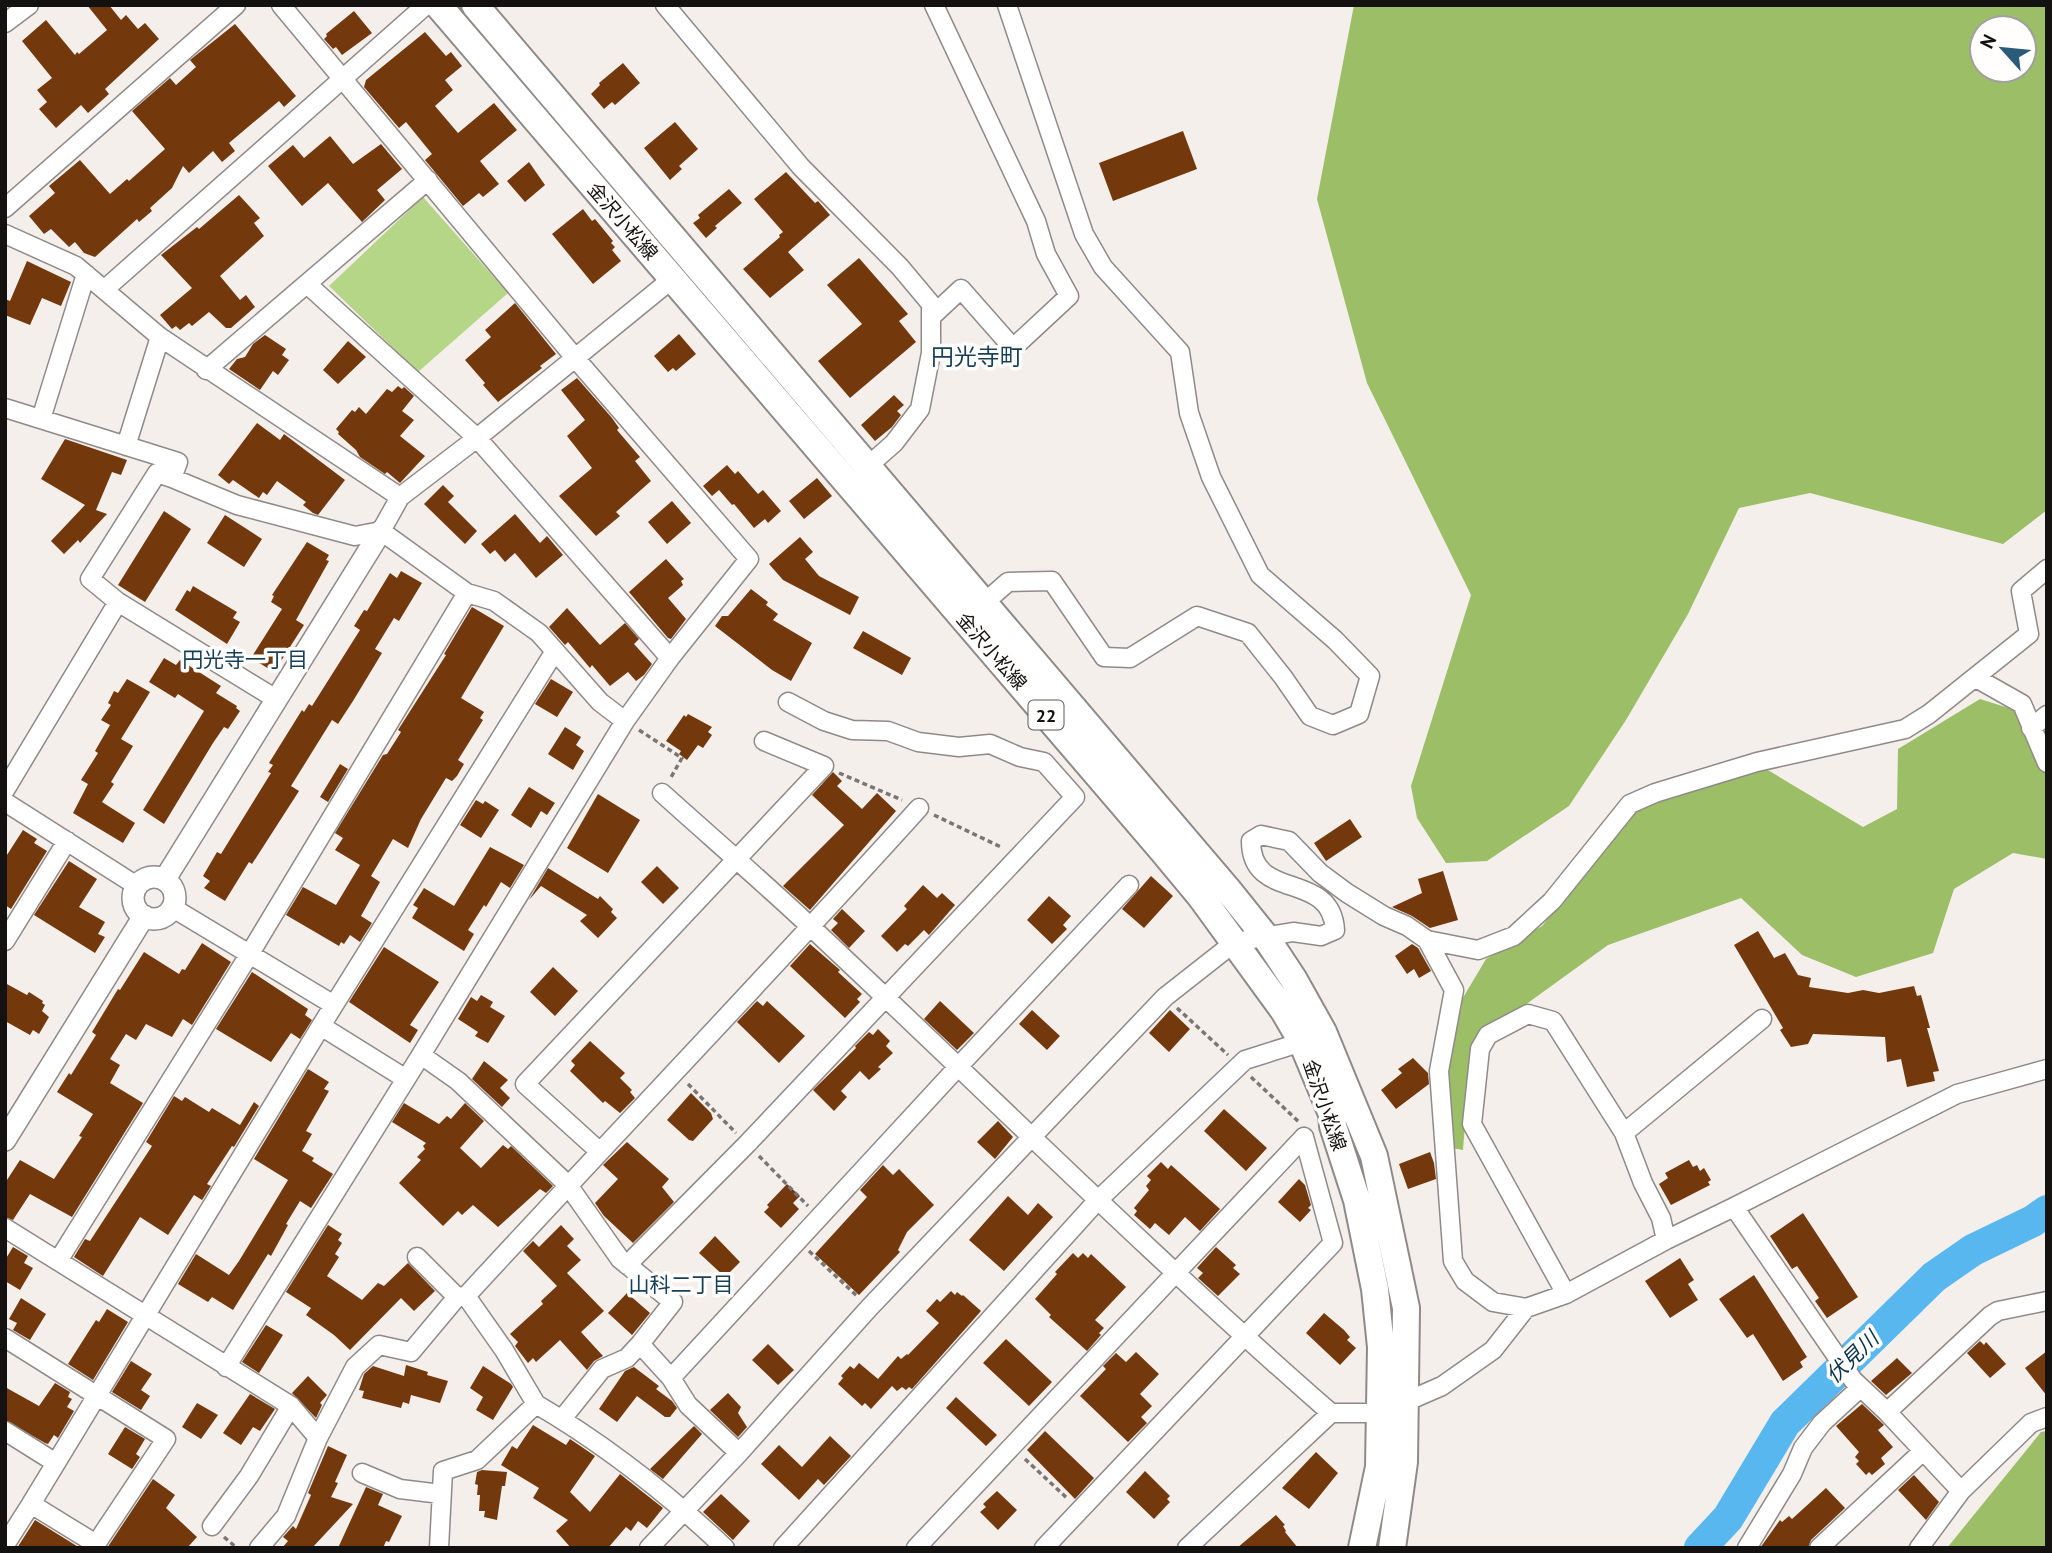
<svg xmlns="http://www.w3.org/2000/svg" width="2052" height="1553" font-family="'PT Sans','Noto Sans JP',sans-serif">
<rect width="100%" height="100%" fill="#f5efec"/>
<!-- green -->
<path fill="#b5d687" d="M423 197 508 293 418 372 329 286Z"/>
<!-- forest -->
<path fill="#9bbe67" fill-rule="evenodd" d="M1354 5H2047V510L2003 544 1810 493 1739 508 1688 614 1626 720 1569 806 1487 861 1446 863 1417 818 1411 786 1471 595 1367 383 1317 199ZM1982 28H2024V70H1982Z
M1980 699 2018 711 2040 768 2047 772V859L2013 853 1954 889 1933 953 1856 977 1802 955 1741 898 1608 945 1471 1044 1463 1150 1452 1148 1446 1069 1461 1001 1486 959 1542 926 1633 809 1761 766 1863 827 1897 809 1898 749Z
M2047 1431V1548H1947L2041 1432Z"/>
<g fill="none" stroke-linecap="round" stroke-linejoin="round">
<!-- river -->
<path stroke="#59b7f0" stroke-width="32" d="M1700 1548 1728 1518 1785 1423 1934 1277 1973 1250 2033 1221 2047 1211"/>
</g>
<!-- building -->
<path fill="#73390d" d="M87 5H109L121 20 126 15 138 29 145 23 159 39 105 89 109 94 88 113 81 105 56 128 39 109 47 102 37 90 52 78 22 41 46 20 75 55 77 52 79 54 107 30Z
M354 11 372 33 342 55 336 47 333 49 324 39 327 36 326 34Z
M235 24 296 96 284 107 279 101 229 143 235 151 222 162 213 151 189 173 183 166 172 188 150 208 152 211 139 222 137 219 95 257 84 253 75 242 69 247 51 229 44 234 29 216 55 193 49 186 80 160 110 194 127 179 129 181 165 149 132 111 170 78 176 85 196 67 190 60Z
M425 32 446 56 451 52 462 66 445 80 453 90 435 106 458 133 494 103 517 130 480 161 499 184 483 197 479 193 463 206 425 160 432 154 406 122 399 128 364 87 366 80Z
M623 63 640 83 615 105 612 102 604 109 591 94 600 85 599 83Z
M675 122 698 149 679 166 682 169 670 180 644 148Z
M1183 131 1197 169 1113 201 1099 163Z
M330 136 353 164 381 144 402 169 377 190 385 200 362 222 328 183 302 206 268 166 293 145 304 158Z
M529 162 545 185 525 202 507 181Z
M786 172 815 203 818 201 830 215 788 252 804 270 770 298 743 269 780 237 779 235 783 232 754 199Z
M729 189 742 203 715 226 717 228 706 238 693 223 700 218 698 215Z
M239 195 260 218 254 223 264 236 220 276 240 300 246 295 255 307 231 328H226L209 312 192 326 189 323 180 330 176 326 172 329 160 315 192 288 161 255 197 227 199 229Z
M583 209 592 221 595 219 613 241 611 243 615 247 612 250 621 261 593 284 552 234Z
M859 258 908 314 899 321 916 342 850 398 818 361 862 324 827 285Z
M27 261 71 282 61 306 42 298 30 325 5 315V299L10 301Z
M515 303 556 354 540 366 542 368 498 402 483 385 485 383 465 360 491 337 485 330Z
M679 334 696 354 676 371 673 368 668 372 654 356Z
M265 335 286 349 282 355 289 360 278 375 273 371 260 390 229 369 237 359 245 357 253 344Z
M348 341 366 357 338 384 323 370Z
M577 378 612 418 619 428 617 430 640 457 635 461 651 481 616 512 620 516 596 536 559 496 592 468 567 436 585 420 561 390Z
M398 386 402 389 404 387 414 396 402 411 414 420 400 436 425 456 400 483 387 472 385 474 360 457 356 450 338 434 339 432 336 429 352 410 355 412 359 407 366 414 387 389 392 392Z
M894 395 904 405 897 411 901 415 892 427 875 441 861 425Z
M257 423 280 440 284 434 345 480 318 515 313 513 303 505 306 502 277 481 267 495 263 492 259 498 233 480 229 484 218 475Z
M65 439 127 460 121 475 112 472 96 510 107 514 80 543 78 540 64 554 51 541 85 505 41 479Z
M727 465 735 474 738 471 758 494 763 490 781 511 768 523 765 519 754 528 734 504 732 505 719 490 712 496 703 486Z
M817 478 832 496 804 519 789 501Z
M443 485 454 496 448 502 477 531 465 544 424 504Z
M672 501 691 523 667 544 648 522Z
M164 511 191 529 145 602 118 585Z
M515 514 540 543 547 536 563 555 536 578 515 553 505 562 495 550 490 554 481 544Z
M225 515 262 539 244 567 207 543Z
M800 537 813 552 805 559 819 576 859 597 850 615 783 580 769 564Z
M307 542 329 555 326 560 329 561 296 620 304 625 274 672 251 658 282 609 271 602 274 596 272 595Z
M666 559 684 579 681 581 683 585 668 598 686 619 671 639 668 638 629 592Z
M401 571 422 583 399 621 394 618 375 649 382 653 353 701 338 724 332 720 291 786 299 791 252 864 249 862 225 901 204 888 210 881 203 876 217 852 221 854 271 773 268 772 273 765 269 763 302 710 304 712 309 704 312 706 360 630 354 626 364 610 367 611 390 573 397 578Z
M193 586 237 612 233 618 240 622 227 644 175 610 187 590 190 592Z
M751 589 768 602 766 605 778 614 773 620 812 643 791 681 772 670 715 626 722 616H728Z
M472 607 504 626 461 698 484 712 480 718 483 720 458 760 464 764 457 776 452 781 446 778 421 819 408 848 393 839 371 876 380 882 361 916 372 923 360 942 350 935 344 944 341 942 339 946 286 915 303 887 336 905 360 865 335 850 343 838 335 833 383 755 387 754 401 732 398 730 446 655 444 654Z
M567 608 600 645 625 623 639 639 634 644 652 664 644 675 636 681 628 672 610 686 592 665 590 668 568 642 565 645 549 627Z
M863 631 911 658 902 675 853 648Z
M164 658 176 665 180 660 221 686 216 693 237 706 236 708 240 711 228 729 224 727 213 743 164 824 143 810 204 711 178 694 175 698 149 682Z
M127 679 150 692 121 739 133 746 111 782 114 784 102 802 135 823 123 843 73 813 88 784 81 780 98 753 95 751 110 725 101 720 111 705 108 703 114 691 118 693Z
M551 679 573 692 557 717 535 704Z
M688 714 712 727 708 732 712 735 703 748 698 745 687 760 679 754 681 751 666 741 684 715 686 717Z
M565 727 581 737 576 745 584 751 573 770 548 754Z
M340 764 348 769 328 802 320 797Z
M833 772 842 781 837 786 862 809 877 793 896 811 810 910 783 886 844 825 812 795Z
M529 787 555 803 547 815 541 811 531 828 511 815Z
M598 794 640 820 608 873 567 848Z
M476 800 483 804 485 801 499 810 481 838 460 825Z
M1350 819 1362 837 1326 861 1314 843Z
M23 830 37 839 34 843 47 851 11 909 5 905V858Z
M490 847 524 865 510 888 501 882 486 907 484 905 468 930 474 934 464 951 412 918 418 908 413 905 424 888 454 906Z
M69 861 97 879 79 907 105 922 98 934 105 937 95 953 34 915Z
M657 866 679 888 663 904 641 882Z
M548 868 598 899 600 896 613 909 611 912 617 918 598 938 580 921 587 915 541 886 529 900Z
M1443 871 1458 920 1430 928 1412 916 1392 907 1422 893 1418 879Z
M1151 876 1173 896 1144 928 1122 909Z
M923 885 937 898 942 893 955 905 929 935 924 930 908 946 905 944 897 952 881 936 907 909 904 906Z
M1049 896 1071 916 1063 925 1067 929 1052 944 1027 920Z
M842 909 865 931 849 948 831 930 838 923 833 919Z
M1758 931 1774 958 1785 953 1798 975 1811 978 1809 987 1848 993 1863 990 1879 993 1914 986 1917 996 1921 995 1930 1028H1927L1939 1071 1933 1072 1935 1081 1907 1087 1901 1059 1887 1062 1885 1037 1813 1034 1808 1044 1791 1047 1780 1030 1783 1028 1734 945Z
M202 943 231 962 192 1025 183 1019 172 1037 146 1024 136 1040 126 1034 110 1059 120 1065 110 1083 143 1103 72 1217 30 1194 13 1220 5 1217V1183L20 1160 54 1179 82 1137 79 1136 93 1114 57 1092 69 1073 71 1075 96 1035 92 1032 118 989 120 990 144 952 179 974 182 969 185 970Z
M810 944 840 970 838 972 862 994 857 999 860 1002 845 1018 790 966Z
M1412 944 1418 948 1431 971 1419 978 1414 969 1407 974 1395 956Z
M384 947 439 982 410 1025 418 1030 410 1043 349 1002Z
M553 967 578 991 555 1016 530 992Z
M252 972 308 1009 305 1015 312 1020 300 1039 291 1033 271 1062 216 1029Z
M5 983 27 995 29 992 43 1001 42 1003 45 1005 42 1011 49 1017 39 1034 33 1030 30 1035 5 1021Z
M481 995 493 1002 490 1007 505 1016 488 1043 475 1036 478 1032 458 1019 471 997 477 1001Z
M757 1001 763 1006 767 1001 805 1036 779 1063 737 1022Z
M940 1001 974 1033 957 1050 924 1019Z
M1032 1010 1060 1036 1047 1050 1019 1024Z
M1170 1010 1190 1029 1169 1052 1149 1033Z
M878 1029 890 1041 886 1046 893 1053 878 1067 881 1069 869 1080 860 1071 841 1091 847 1097 834 1111 813 1090 856 1048 855 1046 869 1032 873 1035Z
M590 1041 625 1073 620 1078 632 1090 630 1092 635 1098 620 1113 605 1101 603 1103 570 1071 575 1065 571 1061Z
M1413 1058 1428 1073 1429 1084 1396 1109 1381 1090 1402 1073 1398 1069Z
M484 1061 508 1080 500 1088 510 1098 502 1107 472 1079Z
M308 1069 329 1082 324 1089 329 1091 306 1131 312 1134 302 1151 314 1158 312 1161 333 1174 311 1208 300 1201 286 1224 288 1225 271 1256 268 1254 233 1310 212 1297 208 1302 178 1284 196 1254 229 1275 239 1261 288 1180 254 1159Z
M691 1093 711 1113 713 1119 693 1141 689 1140 667 1120Z
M174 1096 182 1101 185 1097 209 1112 212 1108 240 1125 254 1102 259 1106 234 1147 232 1146 207 1184 211 1186 202 1200 194 1195 168 1235 140 1217 103 1276 74 1257 85 1239 90 1241 152 1146 146 1142Z
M404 1103 439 1124 447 1116 451 1119 465 1103 484 1121 460 1148 481 1168 503 1145 508 1149 511 1146 553 1186 546 1193 540 1189 498 1227 473 1205 462 1215 458 1211 443 1226 399 1183 421 1160 417 1157 425 1149 423 1146 426 1143 392 1122Z
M1224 1109 1267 1148 1246 1171 1204 1131Z
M998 1121 1013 1137 995 1159 977 1142Z
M627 1142 669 1179 662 1187 674 1202 633 1243 604 1216 595 1203 618 1179 603 1165Z
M1430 1152 1434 1163 1436 1179 1408 1189 1399 1164Z
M1689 1160 1693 1167 1697 1165 1700 1171 1704 1168 1711 1180 1708 1182 1710 1185 1671 1205 1659 1184 1668 1178 1665 1173Z
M1161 1162 1168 1169 1171 1165 1220 1209 1200 1231 1185 1217 1169 1235 1155 1223 1150 1229 1134 1215 1137 1211 1134 1208 1149 1190 1146 1186 1151 1180 1147 1176Z
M883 1165 893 1175 899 1169 934 1205 907 1232 898 1250 900 1252 859 1295 815 1254 867 1197 860 1190Z
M1299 1179 1305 1185 1311 1205 1308 1208 1311 1210 1300 1222 1278 1202Z
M787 1184 800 1196 793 1203 799 1209 781 1228 764 1212 769 1207 767 1205Z
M1008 1196 1028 1215 1038 1203 1053 1217 1004 1271 969 1240Z
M1803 1213 1858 1297 1827 1318 1815 1301 1819 1298 1797 1266 1792 1269 1770 1236Z
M328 1225 342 1234 338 1240 342 1243 335 1254 339 1257 327 1276 362 1300 378 1283 384 1286 408 1263 435 1291 414 1311 401 1298 350 1350 334 1335 306 1315 311 1308 286 1292Z
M561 1225 574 1239 567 1246 581 1260 567 1273 604 1311 581 1332 603 1356 594 1361 587 1370 560 1340 536 1362 533 1358 528 1363 515 1346 518 1342 510 1334 543 1304 541 1301 557 1286 523 1251 533 1241 539 1247Z
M715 1236 740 1262 725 1277 699 1253Z
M13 1247 28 1256 24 1263 33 1268 20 1290 5 1281V1260Z
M1216 1247 1236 1265 1233 1268 1240 1274 1218 1296 1198 1278 1203 1273 1197 1268Z
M1073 1253 1078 1258 1083 1253 1088 1258 1091 1254 1126 1287 1095 1320 1104 1328 1099 1333 1101 1335 1087 1351 1049 1317 1051 1315 1035 1299 1057 1274 1055 1272Z
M1680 1258 1694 1280 1688 1284 1698 1300 1670 1318 1645 1281Z
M1754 1275 1807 1357 1800 1362 1803 1367 1783 1381 1753 1334 1747 1338 1719 1299Z
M951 1291 955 1295 957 1292 962 1296 963 1295 981 1311 912 1389 909 1387 906 1390 902 1387 897 1391 892 1386 871 1409 865 1403 862 1406 838 1384 843 1378 841 1376 850 1366 854 1369 859 1363 878 1379 898 1356 901 1359 907 1354 908 1355 939 1323 926 1311 937 1299 940 1302Z
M627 1293 650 1313 632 1335 608 1313Z
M21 1298 46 1314 30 1340 13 1330 17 1323 9 1319Z
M107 1309 128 1322 93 1380 68 1364 96 1320 99 1322Z
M1324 1313 1344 1330 1350 1337 1347 1340 1356 1348 1340 1365 1306 1333Z
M266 1325 283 1335 259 1373 242 1362Z
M1006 1339 1052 1382 1029 1406 983 1363Z
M1980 1341 1984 1345 1986 1342 2006 1364 1990 1378 1967 1353Z
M768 1344 794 1370 778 1385 752 1360Z
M2047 1351V1396L2025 1368Z
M1136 1352 1159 1374 1140 1394 1152 1406 1141 1417 1147 1423 1128 1442 1080 1396 1106 1369 1103 1366 1116 1353 1126 1362Z
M1897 1358 1912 1373 1886 1395 1871 1381Z
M131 1361 152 1374 141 1390 150 1396 141 1410 112 1392Z
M406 1365 428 1372 427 1375 448 1381 440 1403 411 1395 409 1404 403 1402 401 1408 362 1398 364 1391 359 1390 364 1374 373 1366 404 1376Z
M483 1366 511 1384 513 1387 493 1420 476 1410 483 1397 470 1388Z
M634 1367 659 1386 656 1389 672 1401 677 1408 670 1417H665L637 1396 617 1422 599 1409 625 1371Z
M308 1376 327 1395 320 1403 322 1405 316 1418 292 1393Z
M55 1383 70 1392 68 1397 72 1399 67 1407 74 1411 58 1438 54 1435 48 1444 45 1443 5 1420V1387L39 1406Z
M728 1393 741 1407 738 1413 747 1427 738 1437 710 1410Z
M250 1394 275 1409 260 1431 253 1427 241 1445 223 1433Z
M956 1397 997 1435 986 1446 946 1408Z
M197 1403 218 1415 201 1439 182 1427Z
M1862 1404 1884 1425 1878 1430 1893 1447 1881 1458 1885 1464 1872 1475 1869 1472 1866 1475 1856 1464 1859 1461 1855 1457 1859 1452 1836 1426Z
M533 1425 566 1445 570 1439 595 1456 570 1492 590 1512 620 1474 663 1508 647 1528 638 1521 631 1531 626 1527 608 1548H571L556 1531 568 1520 533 1498 539 1488 501 1465 512 1446 517 1449Z
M694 1426 702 1434 663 1479 650 1469Z
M125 1427 145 1439 136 1454 140 1457 132 1469 108 1454Z
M1045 1431 1094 1478 1075 1499 1027 1450Z
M830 1436 851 1456 824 1485 818 1479 799 1500 761 1464 779 1445 802 1467Z
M328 1446 347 1455 335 1482 338 1483 331 1497 353 1504 312 1548H282L288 1541 283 1537 293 1526 296 1529 311 1495 308 1493Z
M1316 1452 1338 1473 1309 1509 1282 1488Z
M482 1470 507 1472 505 1486H502L497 1520 484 1517 485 1511H479L480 1495H477L478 1485 475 1484 477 1472Z
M1145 1471 1170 1496 1167 1499 1170 1502 1154 1519 1126 1492Z
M1914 1475 1939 1502 1926 1520 1898 1490Z
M153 1479 175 1495 166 1508 197 1537 187 1548H107Z
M366 1487 383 1494 378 1505 402 1516 389 1542 386 1541 383 1548H338Z
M1826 1488 1845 1508 1811 1540 1808 1548H1760L1780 1520 1782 1522 1789 1516 1792 1519Z
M997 1491 1017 1510 998 1530 980 1512 986 1507 983 1504Z
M721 1494 750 1521 733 1540 703 1512Z
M1276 1515 1285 1525 1283 1526 1286 1531 1285 1532 1298 1548H1237Z
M35 1520 80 1548H17Z"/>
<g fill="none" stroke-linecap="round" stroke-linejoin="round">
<!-- minor casing -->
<g stroke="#8f8a87" stroke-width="21">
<path id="minor" d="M281 5 576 359 749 559 670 658
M665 5 801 167 900 267 931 304V353L920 409 894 443 868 466
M5 23 29 5
M5 208 236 5
M5 234 76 266 160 337 400 497 477 438 670 658 625 721 421 1055 226 1367
M307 284 477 438 672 279
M105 289 426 5
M931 317 961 289 1013 348 1069 296 1046 254 1036 221 934 5
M206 370 428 180
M5 408 178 462 172 478 237 505 355 536 381 531 467 593
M41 419 86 274
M126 446 160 337
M381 531 400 497
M118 602 276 699
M984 603 1008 582 1052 581 1104 657 1130 658 1197 616 1248 633 1283 677 1310 716 1333 725 1359 714 1370 676 1335 640 1260 575 1211 477 1189 413 1180 352 1103 267 1084 234 1007 5
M1976 678 2022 704 2047 763
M2031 728 2047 715
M5 790 118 602 90 579 157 473 172 478
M662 793C712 838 763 882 812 928 985 1090 1152 1257 1331 1413
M5 802 137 886
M173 908 334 1005 321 1026 406 1079
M1427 940 1454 990 1439 1071 1453 1261 1465 1281 1493 1302 1526 1308 1566 1294 1666 1240 1734 1207 1957 1094 2047 1069
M5 941 67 841
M334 1005 555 651
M421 1055 458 1081 568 1185 620 1259 673 1302 640 1344 627 1358 602 1369 562 1419
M1624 1133 1762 1019
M599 1151 525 1084 824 766 764 741
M1734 1207 1853 1380 1887 1412 1961 1491
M5 1228 291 1406 318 1438
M417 1257 457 1297
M58 1261 249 955 467 593 494 601 539 633 600 702 625 721
M627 1265 747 1144 1075 797 1044 762 1020 757 990 744 959 747 918 742 888 731 852 730 824 721 788 702
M1566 1294 1472 1124 1480 1049 1488 1035 1528 1014 1553 1021 1624 1133 1643 1183 1661 1218 1666 1240
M466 1296 504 1350 536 1404
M5 1338 166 1439 96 1544 31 1504 5 1545
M640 1344 671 1378 688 1405 739 1453
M671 1378 957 1068 1129 885
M1887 1412 1990 1316 1998 1311 2047 1301
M5 1431 56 1463 31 1504
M56 1463 321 1026
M362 1473 400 1489 441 1494
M212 1526 249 1476 291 1406
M259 1548 286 1516 318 1438 355 1367 379 1345 411 1352 457 1297 466 1296C616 1133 770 973 919 808
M439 1548 443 1471 477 1460 536 1404C604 1444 668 1494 725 1548
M649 1548 739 1453 869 1308 1165 997 1235 942 1293 932 1321 936 1335 930C1331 869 1251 903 1251 841L1261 835 1289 841 1320 873 1347 893 1384 916 1407 926 1427 940 1478 950 1514 936 1552 901 1630 804 1655 793 1757 762 1905 729 1929 714 2029 634 2021 591 2047 569
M783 1548 1097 1201 1245 1060 1302 1042
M916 1548 1304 1137
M1044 1548 1333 1243 1304 1137
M1187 1548 1331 1413H1380L1442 1386 1493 1350 1526 1308
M1747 1548 1792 1474 1803 1448 1822 1423 1860 1388
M1819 1548 1922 1452
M1919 1548 1961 1491 2031 1423 2047 1417"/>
</g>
<!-- tertiary casing -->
<g stroke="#8f8a87" stroke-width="24">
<path id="tertiary" d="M133 898a21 21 0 1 1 42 0a21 21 0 1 1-42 0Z
M165 879 381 531
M5 1140 144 916"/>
</g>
<!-- primary casing -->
<g stroke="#8f8a87" stroke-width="30">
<path id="primary" d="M438 5 1162 850 1201 897 1284 1011 1302 1042 1332 1114 1333 1126 1357 1200 1375 1289 1381 1347 1379 1467 1362 1548
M475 5 1228 890 1265 936 1294 980 1323 1032 1374 1156 1406 1308 1404 1462 1392 1548"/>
</g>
<!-- path -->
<path stroke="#797674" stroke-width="3.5" stroke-dasharray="5 3.5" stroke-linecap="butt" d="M639 730 682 758 670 779
M839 773 902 800
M934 815 1003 848
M1177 1008 1228 1055
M1251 1077 1299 1122
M688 1084 736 1133
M759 1156 808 1206
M809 1251 857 1296
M1025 1459 1068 1499
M224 1537 237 1548"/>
<!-- minor -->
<use href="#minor" stroke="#fff" stroke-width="18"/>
<!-- tertiary -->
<use href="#tertiary" stroke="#fff" stroke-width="21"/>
<!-- primary -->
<use href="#primary" stroke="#fff" stroke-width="26"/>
</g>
<g text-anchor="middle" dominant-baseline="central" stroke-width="7" stroke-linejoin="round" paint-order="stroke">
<!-- shield labels -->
<rect fill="#fffefd" stroke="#5a5958" stroke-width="2" x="1028.5" y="700.5" width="35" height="29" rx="5"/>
<g font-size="18" font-weight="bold" fill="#141211">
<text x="1046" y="715">22</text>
</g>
<!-- street labels -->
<g font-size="19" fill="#141211" stroke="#fffefd">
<text transform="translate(623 221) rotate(49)">金沢小松線</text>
<text transform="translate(992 651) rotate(49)">金沢小松線</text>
<text transform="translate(1325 1105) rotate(71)">金沢小松線</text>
</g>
<!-- neighbourhood labels -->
<g font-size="21" fill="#184057" stroke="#fffefd">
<text x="245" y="659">円光寺一丁目</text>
<text x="681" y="1284">山科二丁目</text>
</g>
<!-- water labels -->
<g font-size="21" font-style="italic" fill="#073248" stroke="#fffefd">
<text transform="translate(1852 1357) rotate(-44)">伏見川</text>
</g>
<!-- quarter labels -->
<g font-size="23" fill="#184057" stroke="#fffefd">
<text x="977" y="356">円光寺町</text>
</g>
</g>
<!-- border -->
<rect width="2052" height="1553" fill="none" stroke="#141211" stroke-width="14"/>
<!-- north arrow -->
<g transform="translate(2003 49) rotate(297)"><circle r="33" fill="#fffefd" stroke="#a1a09f" stroke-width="2"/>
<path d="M0-5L12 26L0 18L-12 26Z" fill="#2a5b79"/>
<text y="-10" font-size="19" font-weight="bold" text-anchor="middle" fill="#141211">N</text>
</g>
</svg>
